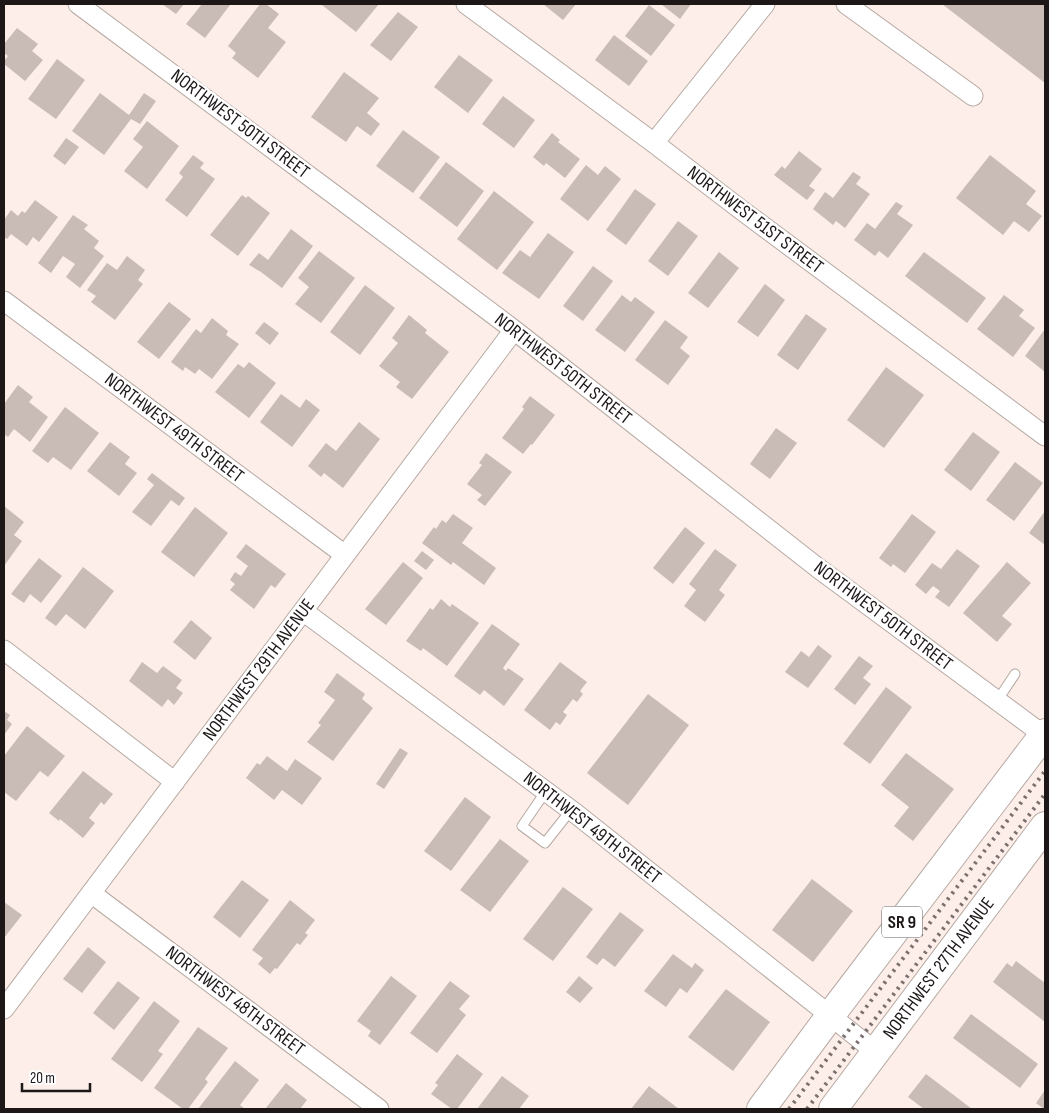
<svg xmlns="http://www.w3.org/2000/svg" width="1049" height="1113" font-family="'Sofia Sans Condensed',sans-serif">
<rect width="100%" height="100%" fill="#fdeee9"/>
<!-- building -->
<path fill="#c9bbb6" d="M162 4H184L176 14Z
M202 4H229L230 5 205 38 186 24Z
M260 4H266L279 14 268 28 286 42 258 78 232 58 236 53 228 46Z
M323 4H379L356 32 322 5Z
M543 4H576L563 20Z
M661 4H691L680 19Z
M942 4H1045V83Z
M649 5 675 25 651 56 625 36Z
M398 12 418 27 391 61 370 45Z
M17 28 38 44 32 51 43 60 25 81 4 64V61L8 56 4 53V44Z
M614 35 648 61 629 86 595 60Z
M459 55 493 80 468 113 434 87Z
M57 59 85 80 56 119 28 99Z
M344 72 379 98 367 113 380 124 371 136 357 126 346 142 311 117Z
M100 93 129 115 144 93 156 101 140 124 131 119 104 155 72 131Z
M503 96 535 120 514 148 482 124Z
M147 121 179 146 147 189 124 171 143 147 133 139Z
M403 130 440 157 413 193 376 166Z
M552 133 560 140 558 142 580 159 565 178 546 163 544 166 533 157Z
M66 138 79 147 65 165 53 156Z
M799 151 822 169 809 186 815 190 807 200 774 175 782 166 785 169Z
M193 155 204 163 200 168 215 179 187 217 165 200 183 177 179 173Z
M990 155 1036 191 1026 204 1042 216 1029 232 1014 221 1003 235 956 198Z
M446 162 484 191 457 227 419 198Z
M586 165 598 175 605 166 621 179 588 221 560 199Z
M853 172 861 177 856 184 870 194 845 228 836 221 833 225 813 209 825 192 833 198Z
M635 189 656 204 626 245 606 230Z
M494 191 534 222 497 270 457 239Z
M242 195 246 198 248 196 270 213 238 256 210 235Z
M35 200 58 217 39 242 33 237 27 246 11 234 7 239 4 237V220L11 210 18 216 22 211 25 213Z
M896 202 903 206 897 214 913 225 888 258 879 251 875 256 854 240 867 223 875 229Z
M73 215 88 225 84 229 99 241 94 248 104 256 80 288 66 277 75 264 63 256 51 273 38 263Z
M678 221 698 236 668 276 648 261Z
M291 229 313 246 282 288 261 272 249 265 259 253 268 260Z
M548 233 574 252 539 299 502 273 520 250 530 257Z
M319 251 355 278 321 323 295 304 309 287 298 278Z
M719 252 739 268 708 308 688 293Z
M924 252 986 298 967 323 905 276Z
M127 256 145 270 138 280 143 284 115 320 91 302 96 296 87 290 107 263 117 270Z
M593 266 613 281 583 321 563 306Z
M765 284 785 300 758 337 737 322Z
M365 285 395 308 360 355 330 332Z
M622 295 631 302 635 297 655 312 625 352 595 330Z
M1004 295 1024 310 1019 316 1035 328 1013 357 977 329Z
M169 302 191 319 159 359 137 342Z
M806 314 827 329 798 370 777 355Z
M409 315 427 330 425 333 449 352 412 399 396 387 400 382 379 366 398 343 392 338Z
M212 318 228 331 226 335 239 344 212 379 199 369 195 374 185 367 183 371 171 362 196 329 201 333Z
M665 320 688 337 680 348 690 356 668 385 635 360Z
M264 322 279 333 270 345 255 333Z
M1045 329V372L1025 356Z
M249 362 276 383 249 418 215 392 238 364 244 368Z
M886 367 924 395 884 448 847 420Z
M18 385 33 397 29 402 48 417 30 442 14 429 8 437 4 434V404Z
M281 394 300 408 306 399 320 410 292 447 260 422Z
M530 396 555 415 532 445 531 444 523 454 502 438 524 409 522 407Z
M65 407 99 433 71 470 53 457 48 463 32 451Z
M359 422 380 439 343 488 324 473 321 477 308 466 326 443 336 451Z
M776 428 797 443 770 479 750 464Z
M973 432 1000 452 971 491 944 470Z
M110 442 130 457 125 464 137 473 119 496 87 471Z
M486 453 512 472 485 506 477 500 482 495 467 484 482 465 479 463Z
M1015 462 1043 483 1014 521 986 500Z
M152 473 185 498 179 506 171 500 151 526 132 512 154 485 147 479Z
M4 506 24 522 14 535 22 541 4 566Z
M195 507 228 533 194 577 161 552Z
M1045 511V545L1029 533Z
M453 514 473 528 462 543 496 568 484 585 453 562 451 565 422 543 434 527 436 529 442 520 446 523Z
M912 514 936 532 905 573 893 564 891 567 879 558Z
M685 527 705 543 673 584 653 568Z
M246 544 286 574 275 588 271 585 254 609 230 590 235 584 230 580 235 572 241 576 248 566 236 557Z
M715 549 737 565 719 590 725 595 705 622 684 606 696 590 689 584Z
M957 549 980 566 949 607 935 597 940 591 933 586 926 594 915 585 932 563 941 569Z
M422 551 434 560 426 570 414 561Z
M39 558 62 576 41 603 30 594 24 603 11 594Z
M403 562 423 578 386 625 365 609Z
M1007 562 1031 583 1002 616 1012 624 997 642 963 613Z
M83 567 114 591 85 629 66 614 56 626 45 618Z
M441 599 450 607 452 604 479 623 447 666 423 648 421 651 406 641 430 608 433 610Z
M191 620 212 638 195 660 173 642Z
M492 624 520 644 503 668 506 671 508 668 524 679 504 706 484 690 480 695 454 676Z
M818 645 832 656 808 688 785 672 801 651 809 657Z
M859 656 873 666 863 678 871 684 855 705 834 689Z
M142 662 157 673 163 666 182 680 176 688 183 693 174 705 168 699 162 707 129 681Z
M560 662 587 682 580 691 583 694 577 702 573 699 563 712 567 715 560 725 556 722 550 730 524 710Z
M337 673 365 694 362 699 373 708 333 761 307 742 321 725 318 723 335 700 324 692Z
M886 687 912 707 870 764 843 744Z
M648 694 689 725 628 805 587 773Z
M4 711 10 715 7 720 12 724 4 735Z
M27 726 65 756 48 777 40 771 16 801 4 792V756Z
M400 748 408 753 384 789 376 784Z
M906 753 954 789 913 841 894 826 909 807 881 785Z
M267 756 287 771 295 759 322 778 302 805 282 790 274 800 246 778 257 763 260 765Z
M83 771 113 794 104 805 101 802 89 818 95 823 83 838 60 819 59 821 49 813Z
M465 797 491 817 451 871 424 851Z
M500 839 529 861 490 912 460 890Z
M812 879 853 911 813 962 772 930Z
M242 880 269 900 240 938 213 917Z
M563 887 593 909 553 961 523 939Z
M290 900 315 920 305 933 308 935 300 945 297 943 277 969 275 968 270 974 258 964 263 958 252 950Z
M4 902 22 915 4 938Z
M620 912 644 930 615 967 603 958 597 965 586 957Z
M88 947 106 962 82 993 63 979Z
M673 954 692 968 695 963 704 970 687 993 680 988 666 1007 644 991Z
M1016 961 1045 983V1022L993 982 1007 963 1012 967Z
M391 976 417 996 380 1045 368 1036 371 1031 357 1021Z
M579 976 593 988 580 1003 566 992Z
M118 981 140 998 114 1030 93 1013Z
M450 981 470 996 459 1009 466 1015 437 1053 410 1033Z
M726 989 770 1022 733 1071 688 1037Z
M154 1001 180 1021 158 1051 163 1054 142 1082 111 1059Z
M971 1014 1038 1064 1020 1088 953 1038Z
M198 1027 228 1048 205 1079 208 1082 188 1109H183L154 1088Z
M457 1054 483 1074 457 1109H452L431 1094 438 1085 435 1083Z
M235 1061 259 1080 240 1105 245 1109H198Z
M926 1074 972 1109H924L908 1097Z
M502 1076 529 1096 519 1109H477Z
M286 1083 307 1100 300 1109H265Z
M649 1086 679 1109H631Z
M1045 1090V1109H1044L1036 1103Z"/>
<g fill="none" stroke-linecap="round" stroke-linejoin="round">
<!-- lane casing -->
<g stroke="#b6a9a3" stroke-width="11">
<path id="lane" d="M997 701 1015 674
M546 791 522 826 545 843 571 810"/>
</g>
<!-- street casing -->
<g stroke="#b6a9a3" stroke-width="21">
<path id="street" d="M78 4 340 199 514 330 818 568 1045 736
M466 4 654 143 740 209 1045 436
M846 4 973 96
M654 143 765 4
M4 301 345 555
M303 611 575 813 876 1052
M4 650 175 782
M91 893 379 1109
M4 1009 514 330"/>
</g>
<!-- primary casing -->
<g stroke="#b6a9a3" stroke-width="30">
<g id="primary">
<path d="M761 1109 830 1016 1045 733"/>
<path id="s1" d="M833 1109 1045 826"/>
</g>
</g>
<!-- lane -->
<use href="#lane" stroke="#fff" stroke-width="9"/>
<!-- street -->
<use href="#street" stroke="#fff" stroke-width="19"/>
<!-- primary -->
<use href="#primary" stroke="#fff" stroke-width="28"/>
<!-- rail -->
<path stroke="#7a716f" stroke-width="4" stroke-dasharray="2.5 5" stroke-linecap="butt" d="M789 1109 1045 771
M807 1109 1045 794"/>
</g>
<g text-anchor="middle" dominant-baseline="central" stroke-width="5" stroke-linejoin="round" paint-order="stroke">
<!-- shield labels -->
<rect fill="#fff" stroke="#615d5d" stroke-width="1" x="882" y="906.5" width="40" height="31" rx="4"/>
<g font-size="18" font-weight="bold" fill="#1d1817">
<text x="902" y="922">SR 9</text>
</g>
<!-- street labels -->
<g font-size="19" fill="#1d1817" stroke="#fff">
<text transform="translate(240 124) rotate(37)">NORTHWEST 50TH STREET</text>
<text transform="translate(755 220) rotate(37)">NORTHWEST 51ST STREET</text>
<text transform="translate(563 369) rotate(38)">NORTHWEST 50TH STREET</text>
<text transform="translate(174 428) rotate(37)">NORTHWEST 49TH STREET</text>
<text transform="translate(883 616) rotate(37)">NORTHWEST 50TH STREET</text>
<text transform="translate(259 670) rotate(-53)">NORTHWEST 29TH AVENUE</text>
<text transform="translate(592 828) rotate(38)">NORTHWEST 49TH STREET</text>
<text stroke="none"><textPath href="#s1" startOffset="176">NORTHWEST 27TH AVENUE</textPath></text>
<text transform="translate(235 1001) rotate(37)">NORTHWEST 48TH STREET</text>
</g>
</g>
<!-- border -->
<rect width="1049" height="1113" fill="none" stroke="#1d1817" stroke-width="10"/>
<!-- scale -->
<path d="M22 1083v8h68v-8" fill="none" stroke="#1d1817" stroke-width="2.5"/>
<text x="30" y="1083" font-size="15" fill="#1d1817" stroke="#ffffff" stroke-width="4" paint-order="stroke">20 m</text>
</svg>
